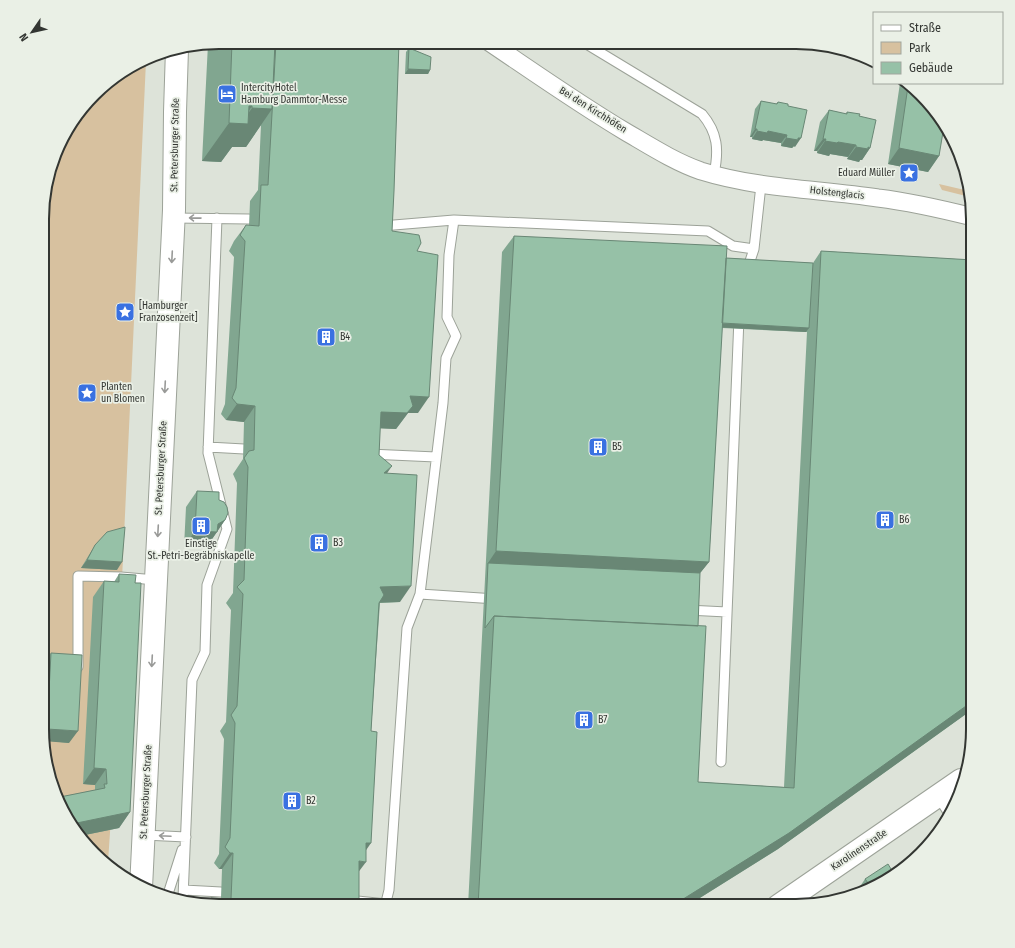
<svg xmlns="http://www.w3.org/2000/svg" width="1015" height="948" font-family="'Fira Sans Condensed',sans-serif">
<rect width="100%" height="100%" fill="#dde3d9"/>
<!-- green -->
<path fill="#d7c19f" d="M146 61 121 601 113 788 108 862 86 846 55 797 42 740 45 185 66 131 102 86Z
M939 184 969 191 970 197 942 190Z"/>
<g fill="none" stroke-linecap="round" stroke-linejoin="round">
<!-- service casing -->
<g stroke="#9ca298" stroke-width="11">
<path id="service" d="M583 42 702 114C718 133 719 150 714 174
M174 218 249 219
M454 220 708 231 733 246 754 249
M382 226 454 220 449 255 447 317 456 336 446 358 443 403 420 594 407 628 389 890 385 906
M747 270 754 249 761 185
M208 447 244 449
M369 454 436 457
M420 594 496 599
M687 610 727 612
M78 667V576L121 577 156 580
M721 762 739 318
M144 835 186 837
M184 890 221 892
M168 894 182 850
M183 898 192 680 205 652 207 585 227 529 208 453 217 218
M348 900 386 904"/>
</g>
<!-- minor casing -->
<g stroke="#9ca298" stroke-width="19">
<path id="minor" d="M489 42C535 73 579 104 626 132 650 146 675 162 701 171 759 189 819 189 878 198 910 202 941 209 973 217
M941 794 952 811"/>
</g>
<!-- tertiary casing -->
<g stroke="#9ca298" stroke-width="24">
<path id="tertiary" d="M141 888 174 210 175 112 177 49"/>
</g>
<!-- secondary casing -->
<g stroke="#9ca298" stroke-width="24">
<path id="secondary" d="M778 906 961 780"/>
</g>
<!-- service -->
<use href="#service" stroke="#fff" stroke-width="9"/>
<!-- minor -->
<use href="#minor" stroke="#fff" stroke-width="17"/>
<!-- tertiary -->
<use href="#tertiary" stroke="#fff" stroke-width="22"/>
<!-- secondary -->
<use href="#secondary" stroke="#fff" stroke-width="22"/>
</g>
<!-- wall -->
<path fill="#81a690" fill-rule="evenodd" d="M219 42H399L392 231 417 251 418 413H408L396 429 380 428 379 455 386 473 400 602 380 603 371 731V843L219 906 221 898 222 869H219L214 863 219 854 224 739 220 731 226 722 231 610 226 603 233 593 237 483 233 474 243 459 244 422 226 420 221 414 225 404 234 257 229 251 234 241 246 225 249 226 250 201 258 190 261 125 246 147H232L221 162 202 161 208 44Z
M409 48 430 70 428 74H405L406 52Z
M900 83H904L929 102 939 156 928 172 888 164Z
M761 101 776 104 778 102 788 106 795 147 794 146 792 148 781 146V143L763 140 762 141 752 139V137H750L755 109Z
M829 110 846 114 847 112 859 116 870 148 862 160H860L859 162 847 159 848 157 830 154 829 156 817 153V151H814L820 122Z
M514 236 726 258 813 263 821 251 973 260V709L778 849 687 906H468L502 252ZM722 328 806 332H807L784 787 698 782V626L700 573 709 562Z
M197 491 219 500 225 520 206 548 184 547 186 507Z
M95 545 117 570 81 568Z
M119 574 135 583 130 812 119 828 80 836 55 797H60L95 790V785L83 784 93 597 104 581 114 582Z
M51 653 69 743 42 740 43 665Z
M894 874 864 893 853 895 855 894 865 879Z"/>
<!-- shaded-wall -->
<path fill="#698775" d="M779 42H808L859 56Z
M408 69 430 70 428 74H405Z
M249 106H252L240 124H241L252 108 272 109 246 147H232L221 162 202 161 229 123Z
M755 129H757L752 137H750Z
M757 131H768L787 135 781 143 763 140 762 141 752 139Z
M786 138H801L795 147 794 146 792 148 781 146Z
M823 139H826L817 151H814Z
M825 141 838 142 856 145 848 157 830 154 829 156 817 153Z
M856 147 870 148 862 160H860L859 162 847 159Z
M899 148 939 156 928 172 888 164Z
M715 323 809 328 806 332 712 327Z
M410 396 429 397 418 413H408L396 429 370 428 381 412Z
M237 404 255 406 244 422 226 420Z
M392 466 381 482 384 473Z
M225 520 206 548 184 547 195 531 218 524Z
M496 551 709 562 697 577 488 563Z
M87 560 122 562 117 570 81 568Z
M411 586 400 602 369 603 380 587Z
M973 701V709L778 849 687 906H672Z
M47 729 78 731 69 743 43 741 42 735Z
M94 768 106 769 95 785 83 784Z
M130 812 119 828 80 836 72 824Z
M366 843H371L360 859Z
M230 853H233L222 869H219Z
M359 861 366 862 354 878Z"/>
<!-- building -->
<path fill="#96c1a7" stroke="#698775" d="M232 42H275L272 109 252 108V106H249L248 124 229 123Z
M276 42H399L394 191 392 231 419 235 421 243 417 251 438 255 429 397 410 396 413 406 407 413 381 412 379 455 392 466 384 473 417 475 411 586 380 587 384 595 379 603 371 731 377 732 371 843H366V862L359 861V903L378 906H219L206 903 211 898 231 899 233 853H230L225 847 230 838 235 723 231 715 237 706 243 594 237 587 244 580 248 467 244 458 249 451 254 450 255 406 237 404 232 398 236 388 245 241 240 235 246 225 259 226 261 185H268Z
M409 48 431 57 430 70 408 69Z
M908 86 929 102 944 126 939 156 899 148Z
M761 101 777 104 778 102 788 104V106L807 110 801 138H798V140L786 138 787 135 768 131 767 133 757 131V129H755Z
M829 110 847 114V112L860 114 859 116 876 120 870 148 868 147V149L856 147V145L838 142 837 143 825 141 826 139H823Z
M514 236 727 246 709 562 496 551Z
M821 251 973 260V701L789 833 672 906H478L494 616 706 626 698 782 794 788Z
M726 258 813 263 809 328 722 323Z
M197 491 219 492V500L224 502 227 507 228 513 225 520 218 524 217 532 195 531Z
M125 527 122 562 87 560 95 545 107 532Z
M488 563 700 573 698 626 494 616 485 628Z
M119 574 136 575 135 583H141L130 812 72 824 55 797V793H59L60 797 105 788 104 784H107L106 769 94 768 104 581 119 582Z
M51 653 82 655 78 731 47 729Z
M888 864 894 874 872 888 865 879Z
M860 891 861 893 853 895Z"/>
<!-- one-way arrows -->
<defs><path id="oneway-shaft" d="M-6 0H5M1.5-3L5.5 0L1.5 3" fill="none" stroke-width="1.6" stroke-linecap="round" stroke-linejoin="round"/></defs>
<g stroke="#999a98">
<use href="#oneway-shaft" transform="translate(195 218) rotate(-179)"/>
<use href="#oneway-shaft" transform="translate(172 257) rotate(93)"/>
<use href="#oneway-shaft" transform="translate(165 387) rotate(93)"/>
<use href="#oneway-shaft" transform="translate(158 531) rotate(93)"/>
<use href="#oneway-shaft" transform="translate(152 661) rotate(93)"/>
<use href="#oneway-shaft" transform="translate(165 836) rotate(-177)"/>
</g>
<!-- icons -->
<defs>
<g id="hotel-square" transform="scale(1)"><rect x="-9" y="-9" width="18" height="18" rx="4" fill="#3a71e1" stroke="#eaf0e6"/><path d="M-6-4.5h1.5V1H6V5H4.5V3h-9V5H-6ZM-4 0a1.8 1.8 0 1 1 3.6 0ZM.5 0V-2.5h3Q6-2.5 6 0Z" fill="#fff"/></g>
<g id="sight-square" transform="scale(1)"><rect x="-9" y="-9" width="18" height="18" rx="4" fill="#3a71e1" stroke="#eaf0e6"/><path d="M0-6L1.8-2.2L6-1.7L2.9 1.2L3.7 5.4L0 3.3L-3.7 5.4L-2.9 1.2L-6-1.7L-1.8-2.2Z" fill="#fff"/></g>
<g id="building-square" transform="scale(1)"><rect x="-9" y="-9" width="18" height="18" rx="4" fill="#3a71e1" stroke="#eaf0e6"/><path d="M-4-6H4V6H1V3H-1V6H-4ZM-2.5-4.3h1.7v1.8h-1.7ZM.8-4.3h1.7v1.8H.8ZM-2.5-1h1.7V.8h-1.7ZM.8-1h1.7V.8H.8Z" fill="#fff"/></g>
</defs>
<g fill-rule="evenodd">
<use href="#hotel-square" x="227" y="94"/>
<use href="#sight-square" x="909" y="173"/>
<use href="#sight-square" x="125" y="312"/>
<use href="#building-square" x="326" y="337"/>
<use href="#sight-square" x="87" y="393"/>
<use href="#building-square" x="598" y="447"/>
<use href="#building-square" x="885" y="520"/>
<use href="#building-square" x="201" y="526"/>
<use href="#building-square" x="319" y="543"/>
<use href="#building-square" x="584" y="720"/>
<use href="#building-square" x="292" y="801"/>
</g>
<g text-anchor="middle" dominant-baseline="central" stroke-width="3.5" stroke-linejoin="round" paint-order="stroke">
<!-- poi labels -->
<g font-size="10" fill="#333632" stroke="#eaf0e6" text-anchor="start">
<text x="241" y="88">IntercityHotel<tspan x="241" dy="12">Hamburg Dammtor-Messe</tspan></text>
<text x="895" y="173" text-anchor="end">Eduard Müller</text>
<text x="139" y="306">[Hamburger<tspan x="139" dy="12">Franzosenzeit]</tspan></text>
<text x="340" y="337">B4</text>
<text x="101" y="387">Planten<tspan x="101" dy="12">un Blomen</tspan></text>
<text x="612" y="447">B5</text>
<text x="899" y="520">B6</text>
<text x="333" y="543">B3</text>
<text x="201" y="544" text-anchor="middle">Einstige<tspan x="201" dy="12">St.-Petri-Begräbniskapelle</tspan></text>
<text x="598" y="720">B7</text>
<text x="306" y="801">B2</text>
</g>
<!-- street labels -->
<g font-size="10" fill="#333632" stroke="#eaf0e6">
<text transform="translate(593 110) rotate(32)">Bei den Kirchhöfen</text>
<text transform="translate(175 145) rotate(-89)">St. Petersburger Straße</text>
<text transform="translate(837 193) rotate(6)">Holstenglacis</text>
<text transform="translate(161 468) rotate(-87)">St. Petersburger Straße</text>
<text transform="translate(146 792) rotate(-87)">St. Petersburger Straße</text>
<text transform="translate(859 850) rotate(-34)">Karolinenstraße</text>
</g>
</g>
<!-- crop -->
<path d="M0 0H1015V948H0ZM219 49H796A170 170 0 0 1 966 219V729A170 170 0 0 1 796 899H219A170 170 0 0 1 49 729V219A170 170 0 0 1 219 49Z" fill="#eaf0e6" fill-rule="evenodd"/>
<path fill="none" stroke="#333632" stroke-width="2" d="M219 49H796A170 170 0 0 1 966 219V729A170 170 0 0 1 796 899H219A170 170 0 0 1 49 729V219A170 170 0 0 1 219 49Z"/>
<!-- legend -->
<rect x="873" y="12" width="130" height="72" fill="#eaf0e6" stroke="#a1a69e"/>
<rect x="881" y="25" width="20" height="6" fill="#ffffff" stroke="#a1a69e"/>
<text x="909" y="32" font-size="12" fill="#333632">Straße</text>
<rect x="881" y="42" width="20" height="12" fill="#d7c19f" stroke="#a1a69e"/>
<text x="909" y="52" font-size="12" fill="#333632">Park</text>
<rect x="881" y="62" width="20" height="12" fill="#96c1a7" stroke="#a1a69e"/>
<text x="909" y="72" font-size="12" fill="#333632">Gebäude</text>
<!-- north arrow -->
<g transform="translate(32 32) rotate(236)" stroke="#eaf0e6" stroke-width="3" paint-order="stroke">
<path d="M0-3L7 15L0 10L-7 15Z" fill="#333632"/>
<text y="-6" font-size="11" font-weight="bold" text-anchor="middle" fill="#333632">N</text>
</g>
</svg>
